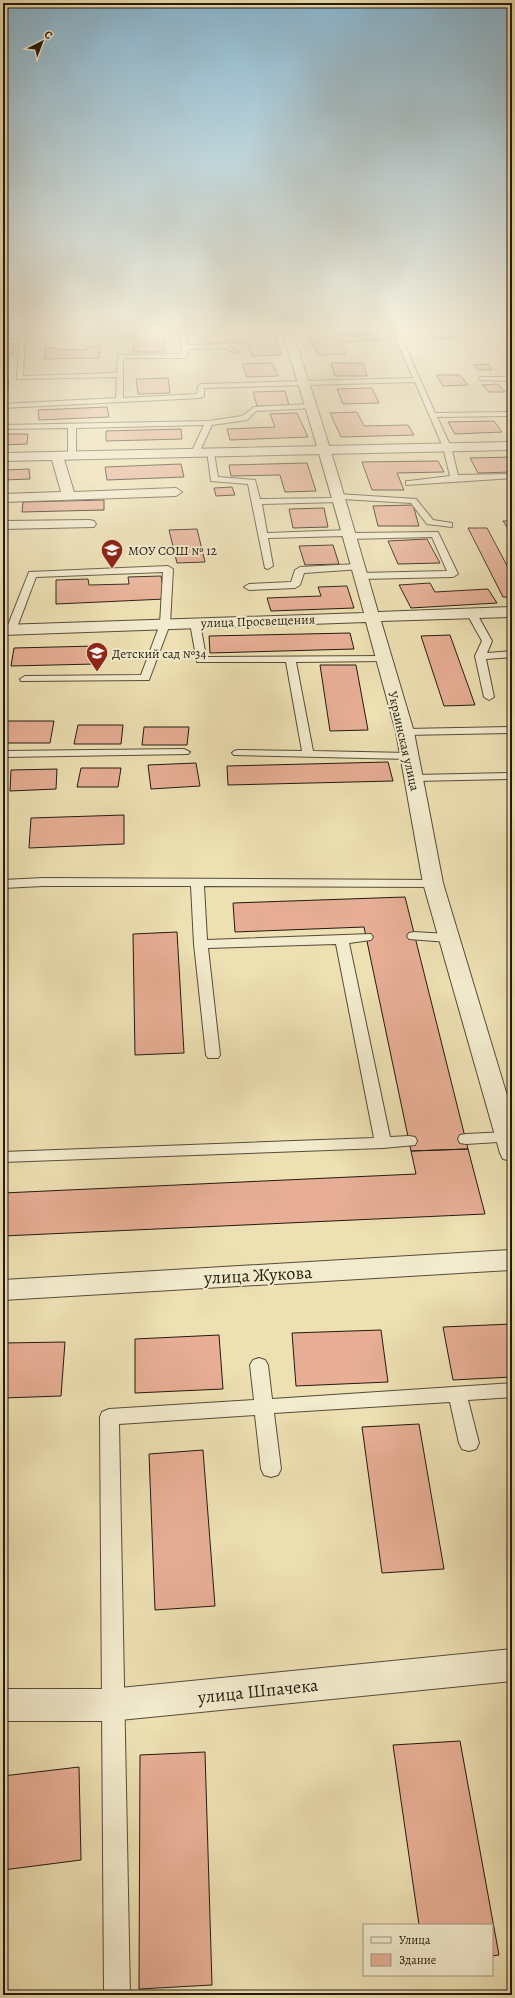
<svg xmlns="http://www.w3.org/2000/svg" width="515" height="1998" font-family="Alegreya,serif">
<rect width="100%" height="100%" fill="#ede0b3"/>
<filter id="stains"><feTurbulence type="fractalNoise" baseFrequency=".005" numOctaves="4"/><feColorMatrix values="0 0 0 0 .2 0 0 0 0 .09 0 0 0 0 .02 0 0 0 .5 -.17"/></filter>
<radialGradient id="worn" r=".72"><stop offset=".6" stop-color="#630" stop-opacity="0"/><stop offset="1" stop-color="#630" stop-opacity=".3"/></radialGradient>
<!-- building -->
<path fill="#e7ae95" stroke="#241a0e" d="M377 333 382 340 340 342 346 354 318 355 308 335Z
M274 334 281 355 252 356 247 342 206 343 205 336Z
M431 334H454L457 338 433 339Z
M134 340H164V352H133Z
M3 343H14L12 355H3Z
M87 347H100L99 358 44 359 45 348H58V350H87Z
M272 363 278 376 247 377 242 364Z
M331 363H363L367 376H335Z
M489 364 492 370H478L474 365Z
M436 375H460L468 385 443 386Z
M168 378 170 393 138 394 136 379Z
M3 380H9L7 394H3Z
M498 384 505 392H489L482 385Z
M372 388 379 403 343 404 337 389Z
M285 391 289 405 257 406 253 392Z
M107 407 109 417 39 420 38 410Z
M357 412 364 426 408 425 414 435 341 437 330 413Z
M297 413 308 437 230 440 227 429 275 427 270 414Z
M494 421 502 432 455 434 448 422Z
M181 429 182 439 106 441V431Z
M3 434H28L27 444 3 445Z
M512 457V472L478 473 470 458Z
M438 461 444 472 397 473 404 490H372L362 462Z
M307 463 316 491 285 492 280 475 231 476 229 465Z
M181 464 184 477 107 480 105 467Z
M29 469 30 479 3 480V470Z
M232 487 235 495 216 496 214 488Z
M104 500V510L22 512 23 502Z
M413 505 419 526H378L373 506Z
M324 508 328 527 293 528 289 509Z
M503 521H512V533H511Z
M468 528H487L512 575V597H503Z
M197 529 205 562 177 563 169 530Z
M427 539 440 563 398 564 388 541Z
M333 545 339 564 305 565 299 546Z
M161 576 165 599 56 604V580L88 579 89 585 129 584 128 577Z
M430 583 435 592 488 589 497 603 411 608 399 585Z
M347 586 354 608 271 611 267 598 321 596 318 587Z
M350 633 354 649 210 653 209 636Z
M450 635 475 705 444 706 421 636Z
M96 646 95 664 11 666 14 648Z
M320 665H356L368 730 330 731Z
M5 721H54L50 743H3Z
M78 725H123L121 744H74Z
M144 727H189L187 745H142Z
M388 762 393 781 228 785 227 766Z
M196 763 200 786 151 789 148 765Z
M81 768H121L118 787H77Z
M57 769 56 789 10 791 11 770Z
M124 815V844L29 848 31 818Z
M405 897 468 1149 411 1151 364 927 235 932 233 903Z
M177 932 184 1053 135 1055 133 934Z
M468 1149 485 1214 3 1236V1193L416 1174 411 1151Z
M512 1324V1377L453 1380 443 1327Z
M381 1330 388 1382 296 1386 292 1333Z
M219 1335 223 1389 135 1393V1339Z
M65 1342 61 1396 3 1398V1343Z
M419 1424 444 1569 382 1573 362 1427Z
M203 1450 215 1606 155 1610 149 1454Z
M460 1741 499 1955 492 1956V1925H419L393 1745Z
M205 1752 212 1985 139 1989 140 1755Z
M79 1767 81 1860 3 1870V1776Z"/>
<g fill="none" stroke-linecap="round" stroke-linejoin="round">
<!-- service casing -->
<g stroke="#564c37" stroke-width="2">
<path id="service" d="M180 332H186L187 345 227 344 239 352 234 353 226 348 188 349V356L185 358H123V398L197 394 198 386 201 384 413 378 393 332H399L435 413 512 412V416H510L437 417 451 447 458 475 512 474V478L406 485V481H409L450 476 443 447 415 382 204 388V396L200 398 3 408V404L116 398 117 377 17 379 20 333 25 334 23 376 117 373 118 355 182 354Z
M481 377H512V381L479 380V378Z
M312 404H315V408L256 411 247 420 212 425 199 453 195 455 191 453 204 425 76 428V456L72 458 68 456V428L3 429V425L209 421 242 416 254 407Z
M207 451 214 453 218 477 255 480 260 499 335 498V494H338L416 499 433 520 452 523V527L427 524 411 503 342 499V502H339L262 504 267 533 349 530 353 533 438 532 458 574 453 577 361 579 356 576 361 573 447 571 432 537 349 539 345 536 268 538 273 566 268 569 265 568 248 484 211 481Z
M358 564 363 567 361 569 304 573 300 585 295 588 249 590 244 587 249 584 291 582 295 570 300 567Z
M168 566 173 569 170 624 149 680 21 681 20 679 25 676 141 675 160 624 163 572 36 577 16 630 11 633 8 632 6 630 29 572Z
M472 611 477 614 492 641 487 653 512 651V657L486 659 494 697 489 700 484 697 475 656 482 641 467 614Z
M195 620 200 623 206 657 387 656 388 658 387 660 383 661 296 662 313 751 409 753 415 756 409 759 234 755 232 753 234 751 238 750 302 751 286 662H197L190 623Z
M512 727V733L405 735 400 732 405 729Z
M184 749 190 752 188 754 3 757V751Z
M512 773V779L414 781 408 778 414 775Z
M43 878 437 880 439 883 433 887 204 886 207 940 371 934 373 937 371 940 349 943 390 1137 409 1136 415 1137 417 1141 415 1145 383 1148 3 1162V1152L374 1138 336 944 208 948 220 1055 218 1058H208L206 1055 194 944 191 886H43L3 888V880Z
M414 932 448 934 453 935 455 938 453 941 448 942 409 939 407 936 409 933Z
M507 1132 512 1133V1141L466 1144 460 1143 458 1139 460 1135 466 1134Z
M259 1358 265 1360 268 1365 272 1399 512 1383V1397L468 1400 479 1443 476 1449 469 1451 462 1449 459 1443 450 1402 274 1413 281 1469 278 1475 271 1477 264 1475 261 1469 255 1415 119 1424 130 1995H104L100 1417 102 1412 109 1409 254 1400 250 1365 253 1360Z"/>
</g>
<!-- minor casing -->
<g stroke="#564c37" stroke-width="2">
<path id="minor" d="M3 332H189L184 335 3 338Z
M282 332H292C324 424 351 518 378 612L512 607V617L381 621 414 732 443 883 512 1112V1161L503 1159 500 1153 423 883 396 732 366 622 3 635V625L364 613C338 519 312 425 282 332Z
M57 452 63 456 74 492 176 488 182 492 176 496 3 502V494L61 492 51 456Z
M89 520 94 521 96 524 94 527 3 529V521Z"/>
</g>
<!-- tertiary casing -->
<g stroke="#564c37" stroke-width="2">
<path id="tertiary" d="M512 442V450L3 461V453Z
M512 1250V1270L3 1300V1280Z
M512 1649V1681L110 1721H3V1689H110Z"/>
</g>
<!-- service -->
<use href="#service" fill="#f3ebce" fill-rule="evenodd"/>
<!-- minor -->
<use href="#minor" fill="#f3ebce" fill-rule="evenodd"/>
<!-- tertiary -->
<use href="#tertiary" fill="#f3ebce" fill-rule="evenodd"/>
</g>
<!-- sky -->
<linearGradient id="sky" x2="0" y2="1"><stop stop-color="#89b7d2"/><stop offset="0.54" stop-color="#f7f1dd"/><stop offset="1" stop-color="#f7f1dd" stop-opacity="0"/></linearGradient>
<rect width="515" height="611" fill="url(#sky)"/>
<!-- icons -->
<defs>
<g id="school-pin" transform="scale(1.15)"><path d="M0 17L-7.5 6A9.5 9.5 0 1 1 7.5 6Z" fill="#8f2418" stroke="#f3ebce"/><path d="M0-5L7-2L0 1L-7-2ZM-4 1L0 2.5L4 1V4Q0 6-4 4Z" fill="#fff"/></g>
</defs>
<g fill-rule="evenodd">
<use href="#school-pin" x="112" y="550"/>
<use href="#school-pin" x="97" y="653"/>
</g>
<g text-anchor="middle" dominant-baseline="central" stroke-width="4" stroke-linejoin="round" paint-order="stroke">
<!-- far-poi labels -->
<g font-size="13" fill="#241a0e" stroke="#f3ebce" text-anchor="start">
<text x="128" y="550">МОУ СОШ № 12</text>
<text x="112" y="653">Детский сад №34</text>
</g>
<!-- far-street labels -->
<g font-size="13" fill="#241a0e" stroke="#f3ebce">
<text transform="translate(258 621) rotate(-2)">улица Просвещения</text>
<text transform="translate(404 741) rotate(77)">Украинская улица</text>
</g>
<!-- near-street labels -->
<g font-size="18" fill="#241a0e" stroke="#f3ebce">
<text transform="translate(258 1275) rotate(-3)">улица Жукова</text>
<text transform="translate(258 1691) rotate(-6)">улица Шпачека</text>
</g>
</g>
<!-- margin -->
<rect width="515" height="1998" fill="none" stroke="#ede0b3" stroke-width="16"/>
<rect x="4" y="4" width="507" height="1990" fill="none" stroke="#241a0e" stroke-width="2"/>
<rect x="8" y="8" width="499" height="1982" fill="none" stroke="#241a0e"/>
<!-- legend -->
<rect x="363" y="1924" width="130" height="52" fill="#f3ebce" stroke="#a09781"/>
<rect x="371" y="1937" width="20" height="6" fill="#f3ebce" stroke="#a09781"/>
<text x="399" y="1944" font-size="12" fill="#241a0e">Улица</text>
<rect x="371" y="1954" width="20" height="12" fill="#e7ae95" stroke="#a09781"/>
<text x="399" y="1964" font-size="12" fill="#241a0e">Здание</text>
<!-- north arrow -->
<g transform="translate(42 42) rotate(42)" stroke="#f3ebce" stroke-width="3" paint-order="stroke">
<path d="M0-3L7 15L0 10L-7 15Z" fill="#241a0e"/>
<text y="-6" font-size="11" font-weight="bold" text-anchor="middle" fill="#241a0e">С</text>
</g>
<rect width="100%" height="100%" filter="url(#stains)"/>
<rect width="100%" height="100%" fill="url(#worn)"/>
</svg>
